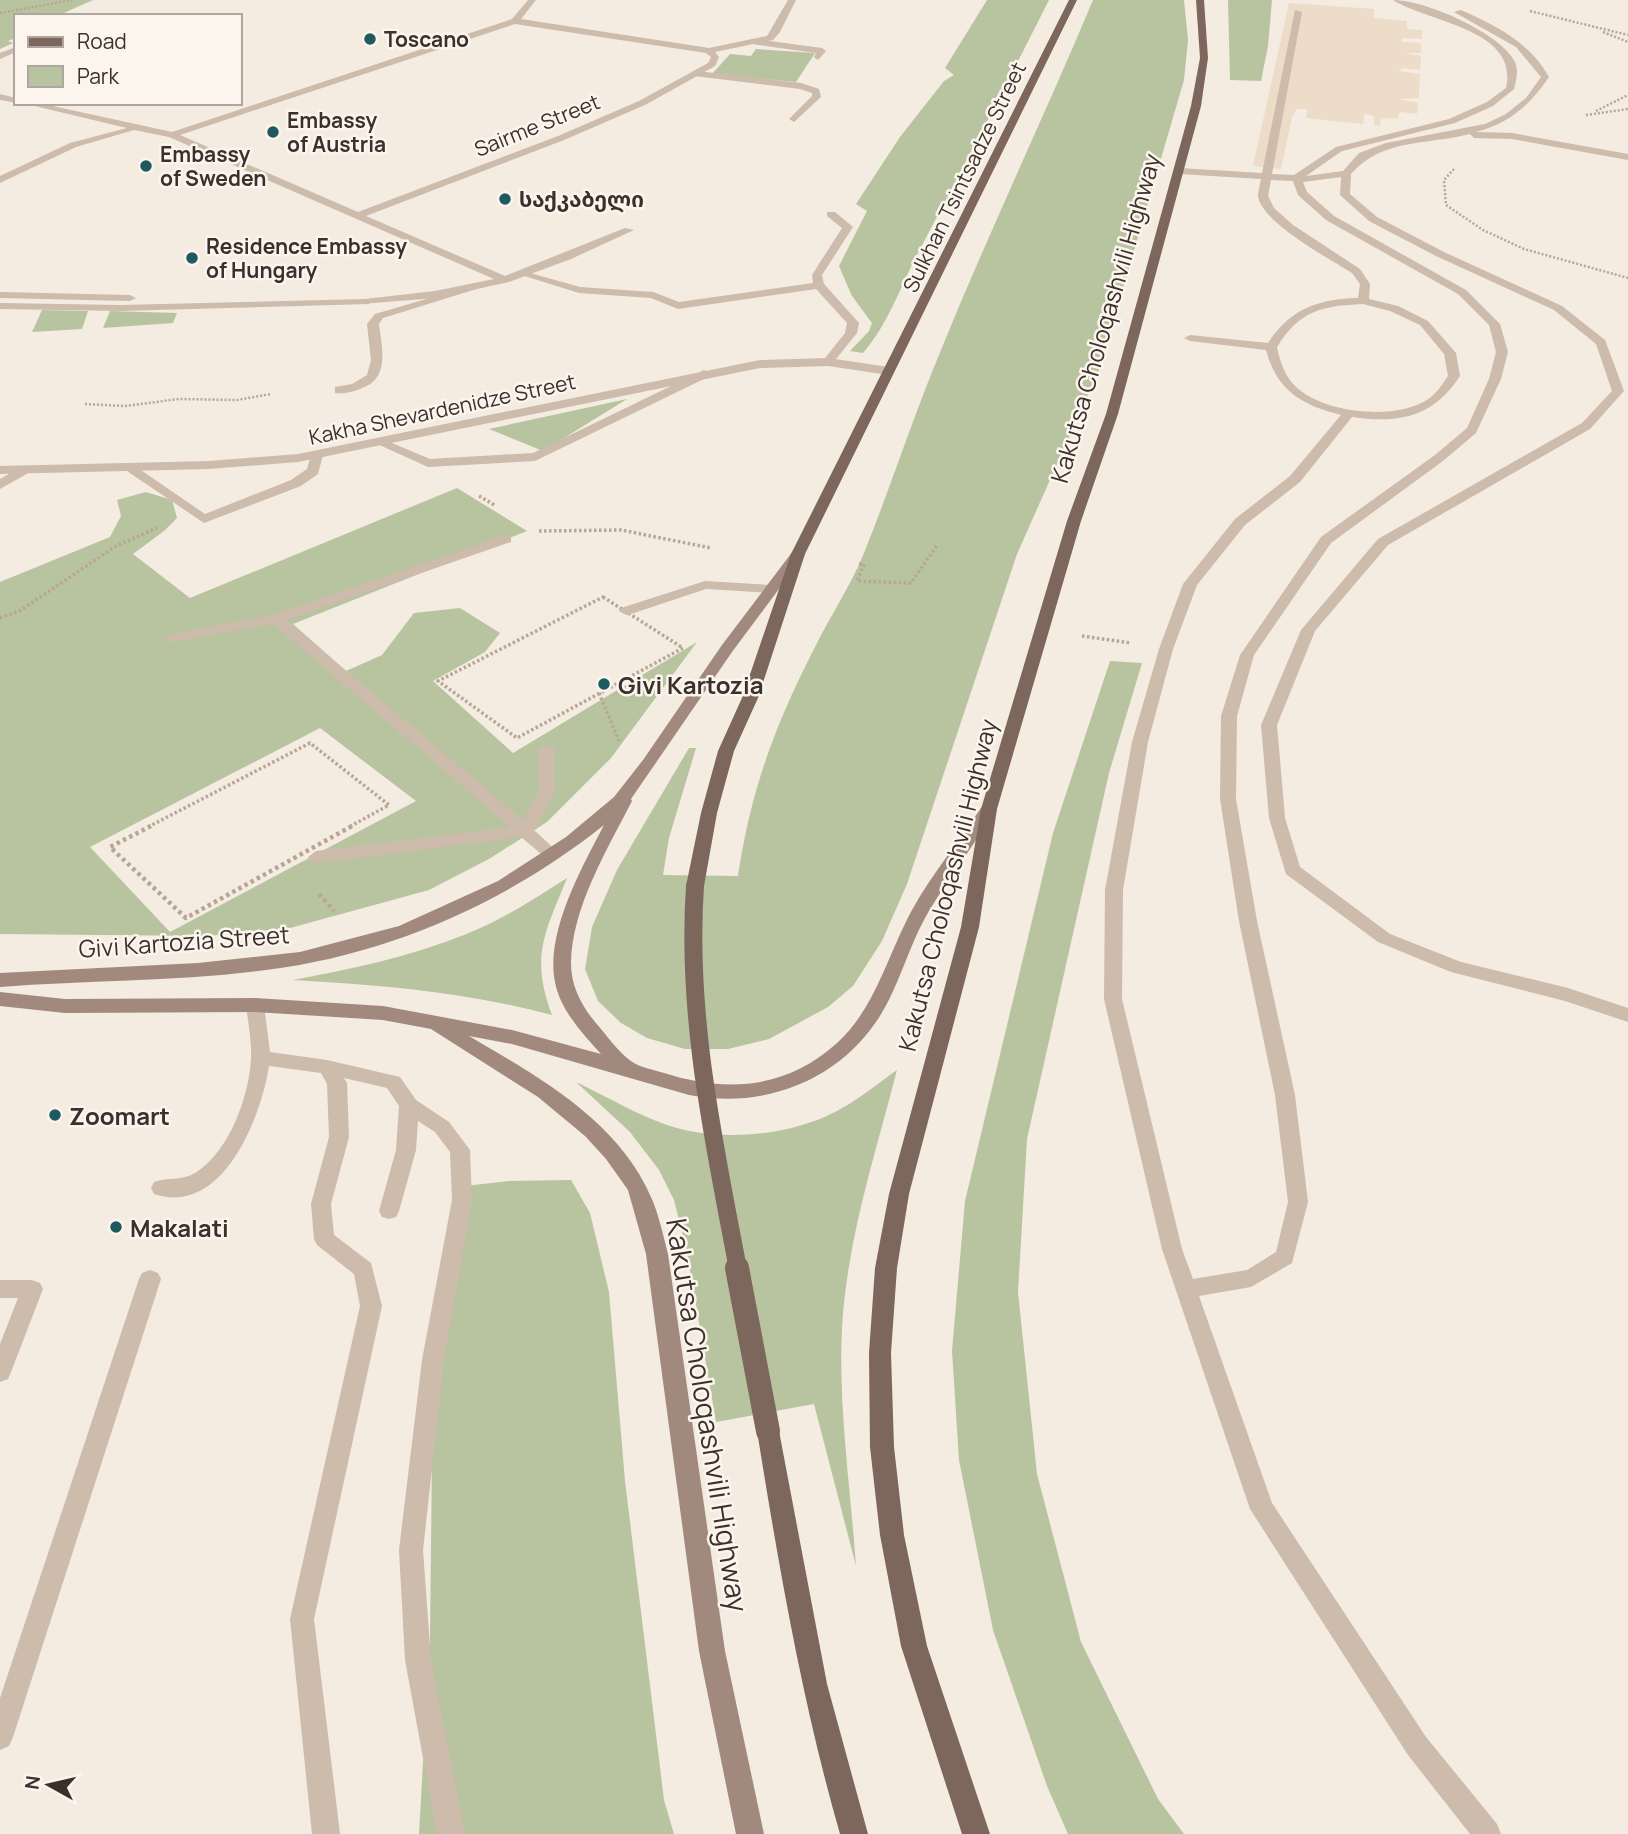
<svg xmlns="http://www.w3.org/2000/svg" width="1628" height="1834" font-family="Manrope,'Noto Sans Georgian',sans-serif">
<rect width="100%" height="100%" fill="#f4ebe1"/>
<!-- green -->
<path fill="#b8c4a0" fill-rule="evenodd" d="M0 0H93L57 16H16V38L8 41 13 43 0 49Z
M987 0H1049C1007 84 963 167 919 251 901 285 889 323 863 353L850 351 869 331 872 323 852 296 839 266 867 211 856 204 900 137 944 81 954 75 945 68Z
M1093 0H1184L1188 40 1184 80 1099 370 1017 554 907 884 882 941 853 986 828 1007 769 1039 728 1049H685L647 1038 621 1023 598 1001 585 969 592 927 617 870 689 748H696L669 838 663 875 738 876C751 789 775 725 815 647 831 615 851 585 864 553 891 486 913 417 941 350 989 232 1044 117 1093 0Z
M1228 0H1272L1268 46 1261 81 1230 80Z
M756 49 815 53 796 82 712 74 730 54 751 56Z
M42 310 88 311 82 329 32 332Z
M110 311 177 313 173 323 103 328Z
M627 399 543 451 489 429Z
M457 488 527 531 293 624 346 671 382 655 414 613 460 608 500 633 485 652 433 681 513 753 697 642 611 758 547 822 489 859 429 890 290 928 208 936 0 934V582L110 537 121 516 117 500 146 492 172 500 177 518 164 531 133 554 190 598ZM320 728 416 801 170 932 90 847Z
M1110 661 1142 663 1109 773 1027 1139 1018 1292 1037 1474 1081 1642 1158 1799 1184 1834H1068L1047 1786 993 1630 959 1460 952 1351 965 1201 1053 833Z
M567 878C545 933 530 956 552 1015 467 992 381 985 293 980 351 969 409 957 464 935 501 921 534 899 567 878Z
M897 1070C878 1144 854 1218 845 1294 834 1380 850 1479 856 1566L814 1404 716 1422 687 1252 674 1200 659 1170 630 1132 576 1082C612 1099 650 1123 689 1131 736 1140 792 1134 835 1112 857 1101 877 1084 897 1070Z
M571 1180 590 1213 609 1292 625 1481 664 1800 674 1834H419L430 1641 432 1453 465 1186 509 1181Z"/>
<!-- plaza -->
<path fill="#ecdcc8" d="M1289 3 1374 9V18L1407 21V29L1422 30V39L1402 38V42L1421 43V53H1403L1421 56 1420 70 1402 68 1399 71 1420 74 1419 98 1399 99 1418 103 1417 114 1400 112 1397 119 1381 118 1380 126 1374 125V116L1367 114H1364L1363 124 1306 118 1307 109H1297L1292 117 1281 169 1253 166Z"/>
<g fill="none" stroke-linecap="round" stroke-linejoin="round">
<!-- path-far2 -->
<path stroke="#b9a596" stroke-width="2.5" stroke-dasharray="2 2" stroke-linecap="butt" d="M1530 11 1628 35
M0 13 72 0
M1603 32 1628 42
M1596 111 1628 95
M1586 115 1628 109
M1454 169 1444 180 1446 205 1483 230 1524 249 1628 278
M85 404 125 406 179 399 237 400 271 394"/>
<!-- path-far1 -->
<path stroke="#b9a596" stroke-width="3.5" stroke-dasharray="2.5 2.5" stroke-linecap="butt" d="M479 496 496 506
M539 531 621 530 711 548
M859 564H864L857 581 911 583 938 544
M603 597 683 648 517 738 438 681Z
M0 618 21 610 116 546 157 528
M1082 636 1131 643
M599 693 619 741
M148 827 310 743 389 805 349 827"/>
<!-- path -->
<path stroke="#b9a596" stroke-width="4.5" stroke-dasharray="3.5 3.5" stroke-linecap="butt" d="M151 826 110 847 186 918 352 826
M319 894 334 911"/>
<!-- lane -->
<path fill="#cdbbac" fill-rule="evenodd" d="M1393 0C1425 0 1501 33 1515 62 1519 71 1516 81 1514 89L1493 106 1455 123 1342 151 1306 176 1343 171 1359 153 1386 143 1485 124 1506 114 1526 98 1541 77 1516 47 1454 12 1461 10C1497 26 1529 42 1549 77 1529 106 1510 123 1476 132L1512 133 1628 154V160L1512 139 1474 138 1470 134C1428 145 1382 138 1351 174L1350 194 1377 217 1444 252 1562 306 1605 340 1624 391 1590 429 1388 545 1315 631 1277 725 1285 818 1300 867 1390 934 1461 962 1568 988 1628 1008V1022L1565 1001 1451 972 1378 942 1286 874 1269 818 1261 725 1301 630 1378 539 1582 423 1612 391 1596 344 1554 310 1436 256 1369 221 1340 195 1341 177 1303 182 1307 192 1334 216 1466 290 1500 324 1508 352 1501 379 1476 433 1443 461 1331 543 1254 655 1237 716 1236 799 1257 921 1295 1095 1308 1202 1292 1263 1251 1287 1199 1296 1272 1503 1426 1737 1497 1824 1501 1834H1470L1408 1755 1250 1509 1162 1249 1104 999 1105 890 1132 742 1159 649 1183 584 1235 519 1290 476 1341 415C1302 405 1277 391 1266 350L1190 341 1184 338 1190 335 1268 343C1290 309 1318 299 1358 298L1360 284 1352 273C1330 259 1261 222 1258 196 1258 191 1260 184 1261 179L1179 174 1174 171 1179 168 1262 173 1295 10 1302 12 1272 174 1294 175 1336 147 1449 119 1487 102 1506 88C1520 29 1427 22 1393 0ZM1271 180 1293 181 1298 195 1326 220 1458 294 1489 325 1496 352 1489 379 1467 428 1435 455 1321 537 1240 655 1221 716 1220 799 1239 921 1275 1095 1288 1202 1276 1252 1247 1270 1193 1279 1182 1249 1122 999 1123 890 1148 742 1173 649 1197 585 1245 525 1300 482 1352 417C1400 424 1433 417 1460 376L1456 353 1428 321 1398 306 1369 299 1370 284 1360 269 1293 225 1274 208 1268 196ZM1363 304 1390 311 1420 325 1444 354 1448 376C1442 385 1436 394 1427 400 1394 421 1322 413 1295 386 1284 375 1280 361 1277 347 1300 310 1322 306 1363 304Z
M755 39 822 48 826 51 818 60 814 57 816 53 752 44Z
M16 47V52L0 59V53Z
M697 71 801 83 819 89 821 97 794 122 789 119 812 96V93L800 89 694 76Z
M827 212H835L853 227 822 275 824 284 859 323 857 333 832 364 828 366 822 362 845 333 847 323 816 289 678 309 651 298 579 293 518 274 523 271 580 287 653 292 679 302 813 283 812 275 842 228 827 216Z
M474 285 483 287 383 318 379 324C382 348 390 378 362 388 354 392 344 394 335 393V387L352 384 367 375 371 360 367 324 375 314Z
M365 299 369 300V304L120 311 0 309V303L120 305Z
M704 370 710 374 708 377 535 461 428 467 375 443 381 439 385 440 430 459 533 453Z
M317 451 323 455 318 474 301 486 204 523 121 467 122 464H132L205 514 291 480 307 469 311 455Z
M25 465 31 469 30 472 0 489V479Z
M506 535 511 536V542L286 620 523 820 539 792V749L541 746H553L555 749V792L534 830 560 854 558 858H546L521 837 316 863 310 861 308 857 316 851 510 827 273 624 171 642 164 638 171 634 273 615Z
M705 581 771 585 778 589 771 593 706 589 631 614 626 615 619 611 621 608Z
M255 998 262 1000 264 1005 270 1052 327 1060 400 1077 416 1100 449 1122 470 1150 472 1200 444 1360 423 1550 431 1660 465 1834H437L405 1660 399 1550 422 1360 452 1200 450 1152 435 1132 418 1121 416 1150 399 1211 396 1217 389 1219 382 1217 379 1211 396 1150 399 1106 387 1088 344 1078 347 1083 349 1137 331 1204 334 1235 371 1263 382 1306 314 1619 340 1834H312L290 1619 360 1306 354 1274 317 1245 314 1239 311 1204 329 1137 327 1084 321 1073 269 1066C261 1117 223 1217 154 1194L151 1188 154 1182C168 1177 182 1181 195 1173 229 1152 249 1097 251 1059 252 1042 248 1022 246 1005L248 1000Z
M150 1270 158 1273 161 1279 13 1737 9 1746 0 1750V1698L139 1279 142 1273Z
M0 1280H32L40 1283 43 1289 11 1372 8 1379 0 1382V1344L18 1298H0Z"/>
<!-- street -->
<path fill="#cdbbac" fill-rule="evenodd" d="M528 0H536L521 19 709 48 767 36 788 0H796L780 32 773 40 715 52 719 57 715 66 645 105 564 140 366 216 505 276 625 228 634 230 571 259 509 282 435 298 361 304V300L365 299 435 291 494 279 169 137 134 130 76 147 0 183V176L70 143 127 128 22 103H39L172 132 512 19ZM515 24 706 53 711 57 708 63 639 101 558 136 358 212 180 135Z
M0 94 16 98 18 103 0 100Z
M0 292 130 295 136 298 130 301 0 298Z
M828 358 889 367 895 371 889 375 828 366 760 368 298 462 209 469 0 474V466L209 461 298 454 760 360Z"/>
<!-- secondary -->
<path fill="#a18a7d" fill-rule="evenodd" d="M798 550 805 554 732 652 631 799 632 801C607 850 572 907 571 963 571 989 584 1010 601 1029 610 1040 622 1056 634 1063 642 1068 655 1070 664 1073 727 1093 786 1089 837 1043 875 1009 888 954 912 910 932 874 960 840 983 805H995L997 809C975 843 950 876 929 911 908 946 899 989 876 1022 834 1083 761 1109 689 1095L512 1044 469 1036C537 1076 618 1120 651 1197 659 1215 663 1235 668 1254L725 1651 764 1834H736L699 1651 646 1254 628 1190 606 1159 585 1136 538 1097 431 1029 383 1020 255 1012 65 1013 0 1006V992L65 999 255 998 383 1006 512 1030 601 1054C583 1034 560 1010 555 982 545 933 582 867 604 825 506 903 390 954 266 970 178 982 88 980 0 987V973L198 963 300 952 399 926 498 881 566 837 614 797 643 760 722 645 793 551Z"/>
<!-- primary -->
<path fill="#7d675c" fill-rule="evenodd" d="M1069 0H1077L805 554 758 698 734 751 717 813 704 886 701 890H689L686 886 701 813 718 751 742 698 791 554Z
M1196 0H1204L1208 58 1201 106 1118 414 1081 521 997 809 979 927 909 1194 897 1268 891 1353 894 1447 904 1535 927 1646 990 1834H962L901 1646 880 1535 870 1447 869 1353 875 1268 889 1194 961 927 981 809 1067 521 1106 414 1191 106 1200 58Z
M768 1421 776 1424 779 1431 827 1684 868 1834H840C802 1702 779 1567 757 1431L760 1424Z"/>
<!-- primary-bridge-far1 -->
<path stroke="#7d675c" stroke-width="18" d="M695 886C686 1016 714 1142 738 1269"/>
<!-- primary-bridge -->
<path stroke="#7d675c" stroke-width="24" d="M737 1268 768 1431"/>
</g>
<!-- markers -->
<g fill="#1f5a5e" stroke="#fbf5ee" stroke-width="2.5">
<circle cx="370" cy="39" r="7"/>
<circle cx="273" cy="132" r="7"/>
<circle cx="146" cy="166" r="7"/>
<circle cx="505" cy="199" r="7"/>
<circle cx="192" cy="258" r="7"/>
<circle cx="604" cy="684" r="7"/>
<circle cx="55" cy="1115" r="7"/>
<circle cx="116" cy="1227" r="7"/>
</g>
<g text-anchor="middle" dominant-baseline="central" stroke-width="5" stroke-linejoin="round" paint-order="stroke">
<!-- far-poi labels -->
<g font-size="21" font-weight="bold" fill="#3b302b" stroke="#fbf5ee" text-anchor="start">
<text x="384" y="39">Toscano</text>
<text x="287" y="120">Embassy<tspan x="287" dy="24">of Austria</tspan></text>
<text x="160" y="154">Embassy<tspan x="160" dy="24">of Sweden</tspan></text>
<text x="519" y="199">საქკაბელი</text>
<text x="206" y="246">Residence Embassy<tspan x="206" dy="24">of Hungary</tspan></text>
</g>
<!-- far-street labels -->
<g font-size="21" fill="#3b302b" stroke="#fbf5ee">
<text transform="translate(537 125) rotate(-22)">Sairme Street</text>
<text transform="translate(964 177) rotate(-64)">Sulkhan Tsintsadze Street</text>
<text transform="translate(442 409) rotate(-12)">Kakha Shevardenidze Street</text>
</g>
<!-- street labels -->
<g font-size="24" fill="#3b302b" stroke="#fbf5ee">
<text transform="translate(1105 318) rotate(-74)">Kakutsa Choloqashvili Highway</text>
<text transform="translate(947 885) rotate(-76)">Kakutsa Choloqashvili Highway</text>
<text transform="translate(184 941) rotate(-4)">Givi Kartozia Street</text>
</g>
<!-- poi labels -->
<g font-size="24" font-weight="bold" fill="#3b302b" stroke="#fbf5ee" text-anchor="start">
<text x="618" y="684">Givi Kartozia</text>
<text x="69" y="1115">Zoomart</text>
<text x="130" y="1227">Makalati</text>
</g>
<!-- near-street labels -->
<g font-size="28" fill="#3b302b" stroke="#fbf5ee">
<text transform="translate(708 1415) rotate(81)">Kakutsa Choloqashvili Highway</text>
</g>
</g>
<!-- legend -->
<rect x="14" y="14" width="228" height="91" fill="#fbf5ee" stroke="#aea6a0" stroke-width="2"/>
<rect x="28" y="37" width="35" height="10" fill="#7d675c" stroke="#aea6a0" stroke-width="2"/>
<text x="77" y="49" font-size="21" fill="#3b302b">Road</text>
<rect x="28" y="66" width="35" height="21" fill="#b8c4a0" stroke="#aea6a0" stroke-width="2"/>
<text x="77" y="84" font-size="21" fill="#3b302b">Park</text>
<!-- north arrow -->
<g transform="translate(49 1785) rotate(278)" stroke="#fbf5ee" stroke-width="5" paint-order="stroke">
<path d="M0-5L12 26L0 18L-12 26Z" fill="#3b302b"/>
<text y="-10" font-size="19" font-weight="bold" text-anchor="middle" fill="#3b302b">N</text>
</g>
</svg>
